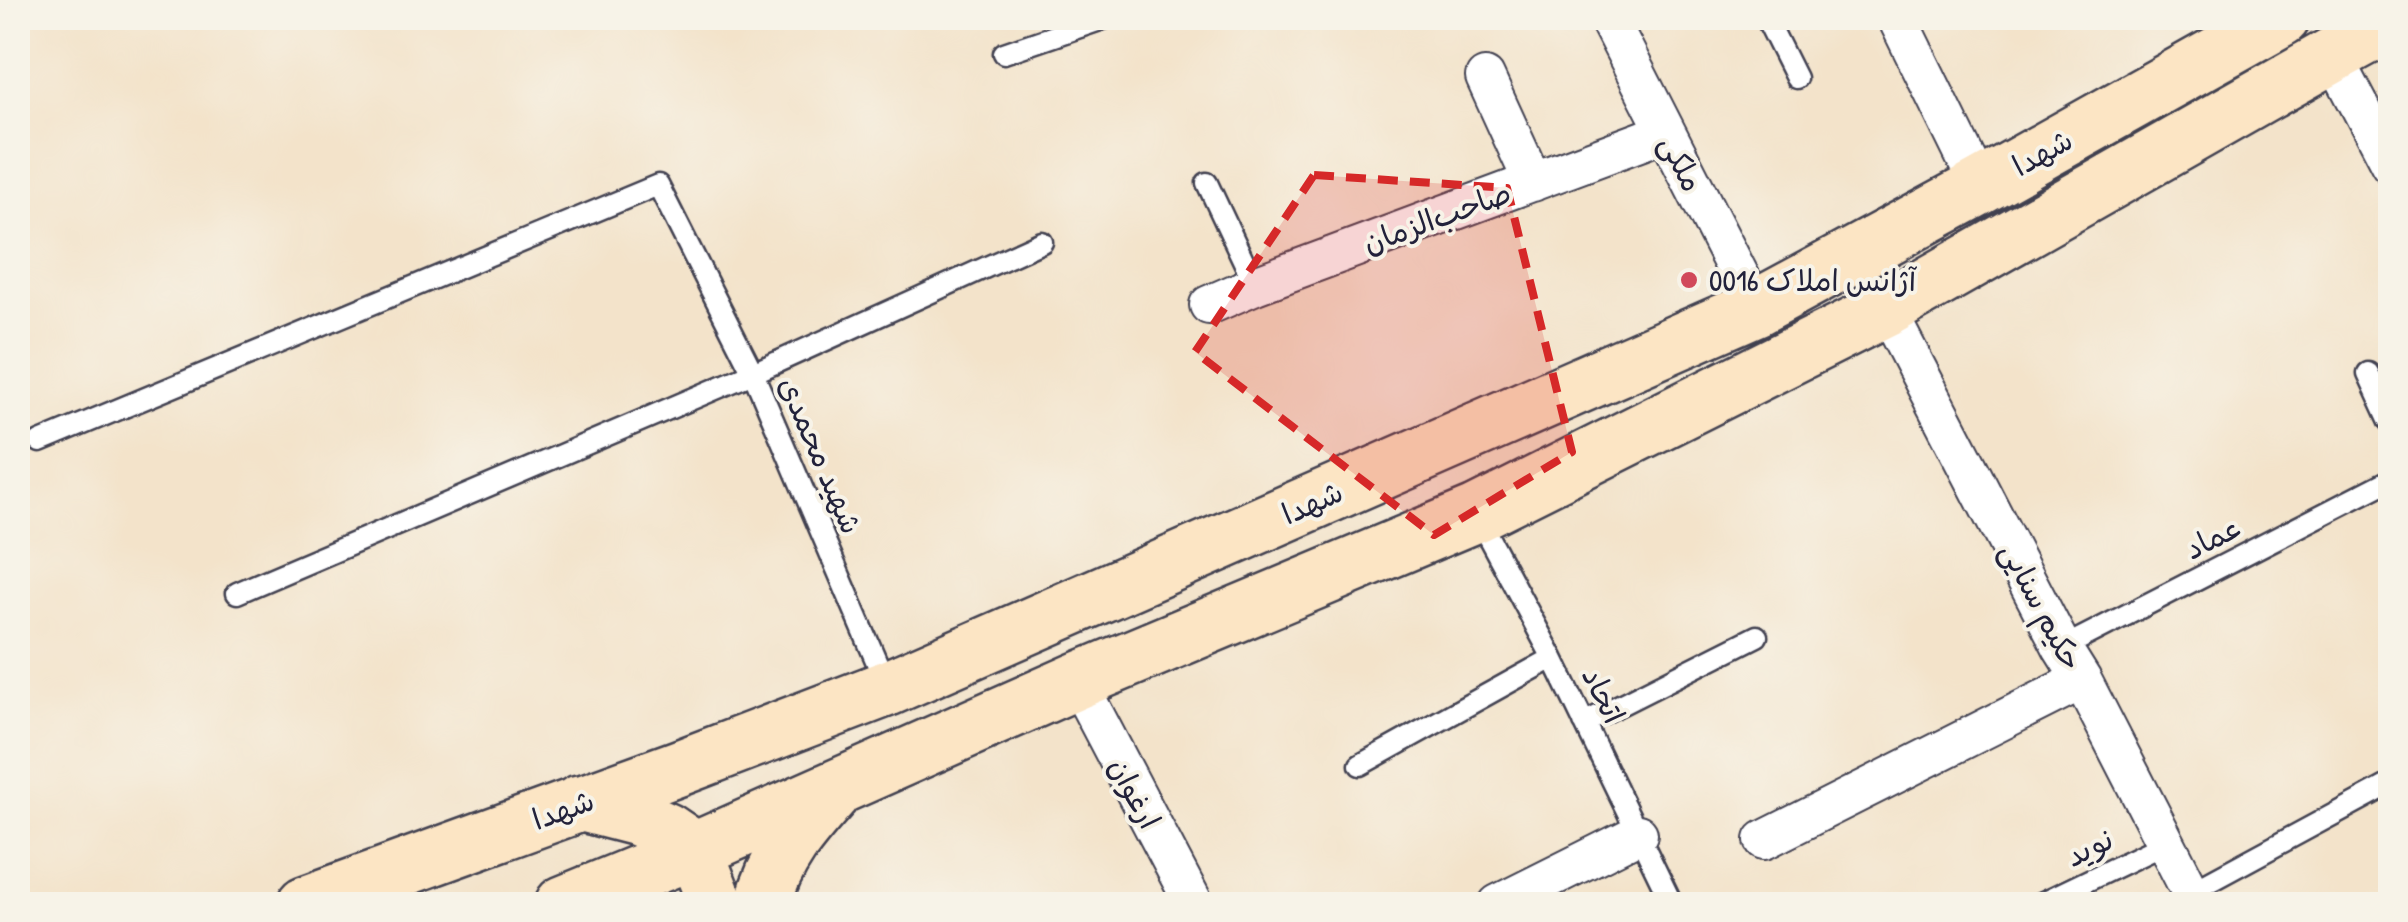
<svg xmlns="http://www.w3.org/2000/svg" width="2408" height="922" font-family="'Patrick Hand','Playpen Sans Arabic',sans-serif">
<rect width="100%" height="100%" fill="#f7f3e8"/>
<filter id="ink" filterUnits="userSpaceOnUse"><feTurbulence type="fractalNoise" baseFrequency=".01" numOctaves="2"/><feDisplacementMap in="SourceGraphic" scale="20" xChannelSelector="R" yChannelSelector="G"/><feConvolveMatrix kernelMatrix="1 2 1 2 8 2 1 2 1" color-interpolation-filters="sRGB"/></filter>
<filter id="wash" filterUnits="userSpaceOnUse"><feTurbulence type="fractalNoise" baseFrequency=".0048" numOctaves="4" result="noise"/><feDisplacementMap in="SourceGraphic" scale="40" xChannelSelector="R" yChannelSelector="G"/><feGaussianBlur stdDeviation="2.25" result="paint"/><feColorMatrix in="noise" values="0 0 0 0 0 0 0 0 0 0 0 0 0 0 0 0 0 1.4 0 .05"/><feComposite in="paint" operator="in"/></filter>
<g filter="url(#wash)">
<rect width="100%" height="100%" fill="#f3e3ca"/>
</g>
<g filter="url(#ink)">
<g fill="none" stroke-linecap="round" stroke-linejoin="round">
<!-- service casing -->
<g stroke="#413f50" stroke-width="25">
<path id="service" d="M1766 18 1796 78
M1004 53 1106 18
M1207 183 1255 285
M2368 373 2390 421
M40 442 658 185 753 373 237 593
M1477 516 1553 658 1672 904
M2062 648 2390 480
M887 686 753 373 1042 242
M1584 723 1757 636
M1360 765 1553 658
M2190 892 2390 784
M2039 904 2166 843"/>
</g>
<!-- minor casing -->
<g stroke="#413f50" stroke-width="42">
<path id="minor" d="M1608 18 1756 308
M1897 18 1980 187
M2333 55 2390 164
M1485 77 1533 182
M1209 305 1255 285 1666 132
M1886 309 2062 648 2082 680 2197 904
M1077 681 1194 904
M1764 840 2082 680
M1498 904 1638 834"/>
</g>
<!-- secondary casing -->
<g stroke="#413f50" stroke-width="60">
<path id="secondary" d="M579 803 637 818 667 831 695 850 716 904
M305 904 679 768 888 688 1756 308 1980 187 2282 18
M563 904 695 850 1077 681 1476 514 1886 309 2333 55 2390 24
M763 904C775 858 801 829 832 794"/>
</g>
<!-- service -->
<use href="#service" stroke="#fff" stroke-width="20"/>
<!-- minor -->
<use href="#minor" stroke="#fff" stroke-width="38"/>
<!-- secondary -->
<use href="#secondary" stroke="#fce5c4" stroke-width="55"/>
</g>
</g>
<!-- marked area -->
<path fill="#d62828" fill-opacity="0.2" stroke="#d62828" stroke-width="8" stroke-dasharray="20 12" stroke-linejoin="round" d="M1314 175 1507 188 1572 452 1434 535 1195 352Z"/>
<!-- markers -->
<circle fill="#d1495b" stroke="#f7f3e8" stroke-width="4" cx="1689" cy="280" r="10"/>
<g text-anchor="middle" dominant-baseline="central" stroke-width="8" stroke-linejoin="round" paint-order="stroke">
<!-- street labels -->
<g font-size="30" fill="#22223b" stroke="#f7f3e8">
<text transform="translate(2042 152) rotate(-29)">شهدا</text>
<text transform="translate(1682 163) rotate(63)">ملکی</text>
<text transform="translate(1437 217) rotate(-20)">صاحب‌الزمان</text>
<text transform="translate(821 455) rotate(67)">شهید محمدی</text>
<text transform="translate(1312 502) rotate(-24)">شهدا</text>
<text transform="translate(2213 537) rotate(-27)">عماد</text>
<text transform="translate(2042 606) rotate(62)">حکیم سنایی</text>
<text transform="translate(1604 695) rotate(64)">اتحاد</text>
<text transform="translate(1135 793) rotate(62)">ارغوان</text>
<text transform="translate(563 809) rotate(-20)">شهدا</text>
<text transform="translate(2089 847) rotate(-26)">نوید</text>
</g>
<!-- poi labels -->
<g font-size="30" fill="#22223b" stroke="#f7f3e8" text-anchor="start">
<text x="1709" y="280">آژانس املاک 0016</text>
</g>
</g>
<!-- margin -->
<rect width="2408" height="922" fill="none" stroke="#f7f3e8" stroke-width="60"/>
</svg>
